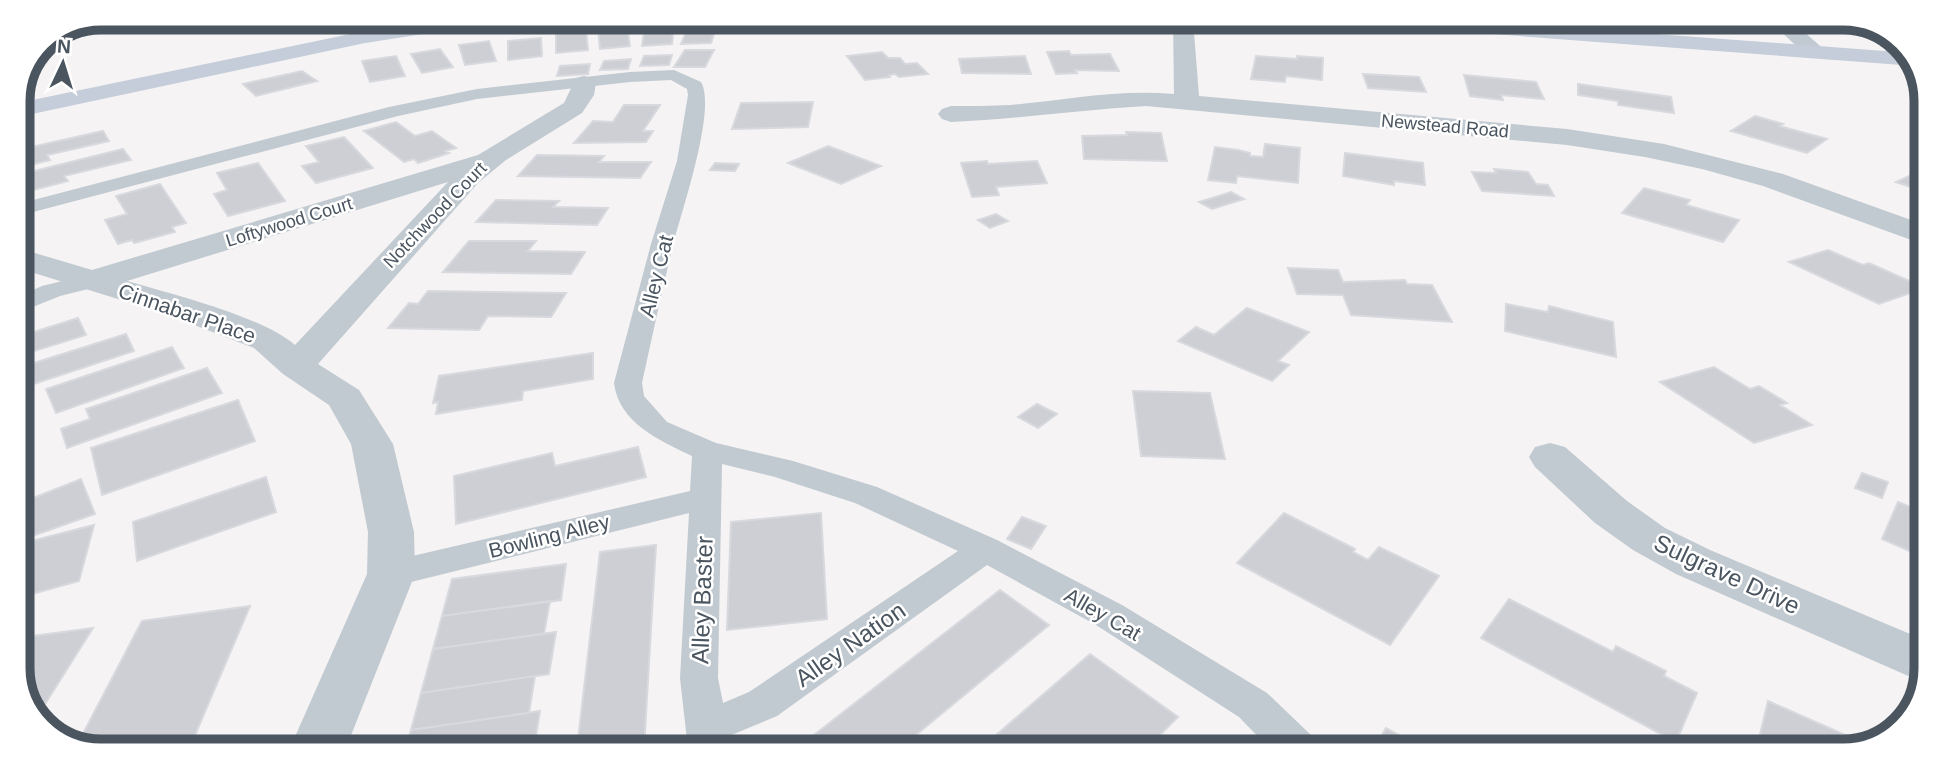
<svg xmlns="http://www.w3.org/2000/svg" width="1944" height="769" font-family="Helvetica,sans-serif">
<rect width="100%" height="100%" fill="#f5f3f3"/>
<!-- building -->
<path fill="#cdcfd5" stroke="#d7d9de" stroke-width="2" d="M718 22 711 43 681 44 690 23Z
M674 24 672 44 642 46 645 26Z
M627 27 630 46 600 49 598 29Z
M586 30 588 50 556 53V33Z
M541 38 542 56 508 60V41Z
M489 41 496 61 465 65 459 45Z
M440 49 453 67 422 73 411 54Z
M685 50H714L705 67H674Z
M1069 51 1071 55 1110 54 1119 71 1075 70 1077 73 1056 74 1047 52Z
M882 52 888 58H900L905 64 917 63 928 74 899 77 895 74 889 75 890 77 865 80 847 56Z
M672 55 669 65 640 66 644 56Z
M396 56 405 76 370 82 362 61Z
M1025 56 1031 74 962 73 959 59Z
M1256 56 1297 59V56L1323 58 1322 80 1286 76 1285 82 1251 79Z
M631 59 628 69 600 70 604 61Z
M590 64 588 74 557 76 560 66Z
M302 71 317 81 256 96 243 84Z
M1363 74 1419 77 1426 92 1368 88Z
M1464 75 1536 82 1544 99 1501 95 1503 100 1470 96Z
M1578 84 1671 97 1674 113 1618 105V101L1578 95Z
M813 102 808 127 732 129 741 103Z
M624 105H660L643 131H653L646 142 574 143 593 121 613 122Z
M1755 116 1783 124 1779 126 1827 139 1807 153 1731 131Z
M396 122 415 136 432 131 456 148 445 151 449 153 418 163 414 159 404 162 364 131Z
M103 131 109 141 47 155 50 160 18 168V150Z
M1126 132 1161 133 1167 161 1084 159 1082 136 1127 135Z
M344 137 373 168 316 183 302 166 319 162 306 146Z
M1265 144 1300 148 1298 183 1237 176 1236 183 1208 180 1215 147 1238 150 1250 153V156L1263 157Z
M828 146 881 166 841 184 788 163Z
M123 149 131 160 64 176 68 181 18 194V175Z
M1345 153 1423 163 1425 185 1394 181V185L1343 176Z
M537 155 604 156 599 162H651L640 178 518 176Z
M987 161 988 164 1037 161 1047 183 996 187 999 195 972 197 961 163Z
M258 163 285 201 228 216 214 194 227 190 217 173Z
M715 163 739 164 735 171 710 170Z
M1926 168V192L1896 182Z
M1494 169 1528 172 1536 184 1548 185 1554 196 1482 191 1472 172 1496 173Z
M160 184 186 223 172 227 175 232 134 243 132 240 118 244 105 220 127 214 116 196Z
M1644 188 1690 200 1686 205 1739 220 1723 242 1622 213Z
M1231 192 1244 199 1212 209 1199 202Z
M496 200 559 201 553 207 608 208 597 225 476 222Z
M996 214 1008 221 990 228 978 220Z
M469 241H536L528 251 585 252 571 274 443 272Z
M1828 250 1863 265 1869 263 1925 288 1879 304 1789 262Z
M1288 268 1338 270 1343 282 1405 280 1407 284 1432 285 1452 322 1351 315 1343 295 1297 294Z
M428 291 566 293 551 317 488 316 479 330 388 328 409 303 418 304Z
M1506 304 1548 312 1549 306 1613 322 1616 357 1505 331Z
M1247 308 1309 332 1278 361 1289 365 1272 381 1178 341 1196 327 1214 335Z
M78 318 86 335 18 356V337Z
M126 334 134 351 18 389V368Z
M172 347 184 368 56 413 46 389Z
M593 353V379L523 391 522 400 436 414 438 402 433 403 439 376Z
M1714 367 1750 389 1759 386 1787 403 1780 405 1812 425 1754 443 1660 382Z
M207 368 222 393 67 448 61 429 90 419 86 409Z
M1133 391 1210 393 1225 459 1141 456Z
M238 400 255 441 102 495 91 448Z
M1037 404 1057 414 1038 428 1018 417Z
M638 447 646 477 456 524 454 476 552 453 555 466Z
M1862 473 1888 482 1882 498 1855 488Z
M266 477 276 512 137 561 133 522Z
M81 479 95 514 18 541V504Z
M1898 502 1923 512V557L1882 539Z
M821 513 827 619 727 630 731 522Z
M1284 513 1355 549 1353 552 1368 560 1379 547 1439 576 1390 645 1237 563Z
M1022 517 1046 526 1031 549 1007 539Z
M94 525 79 581 18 598V568L27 542Z
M656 545 644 748H577L600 552Z
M566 564 561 600 442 616 452 579Z
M1000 590 1049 625 899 749H796Z
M1509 599 1613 652 1616 646 1666 671 1664 676 1697 693 1676 742 1481 638Z
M550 601 544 634 433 649 442 616Z
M250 606 190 747H76L142 621Z
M93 628 35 720 18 674V638Z
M556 632 549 674 421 693 433 649Z
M1090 654 1178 717 1145 750 980 749Z
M535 676 529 713 411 730 421 693Z
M1768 701 1866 744 1844 751H1756Z
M540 711 534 748H406L411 730Z
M1386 728 1413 743 1409 750H1373Z"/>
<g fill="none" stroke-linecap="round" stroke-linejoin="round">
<!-- lane -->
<path fill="#c1c9d1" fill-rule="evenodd" d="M674 70 701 82C717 109 681 213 673 245 662 291 652 337 642 383L644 396 667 422 716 443 793 461 877 487 997 540 1122 605 1267 693 1313 737 1318 750H1271L1239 717 1096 625 987 565 777 716 729 736 730 749H688L680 678 689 513 391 587 379 583 374 574 379 565 391 561 690 491 692 456C659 440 619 423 614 383L651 244 677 161 688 95 687 89 671 80 630 82 477 99 398 116 18 216V204L389 107 477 89 630 72ZM722 464 775 477 855 503 958 551 749 692 723 703 718 678Z
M91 274 100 276 103 281 100 286 60 296 18 313V297L42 286Z"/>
<!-- street -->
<path fill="#c1c9d1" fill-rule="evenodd" d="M1173 20H1193L1199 96 1567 129 1664 144 1783 174 1925 225V245L1763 186 1702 169 1645 157 1567 145 1146 106C1081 110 1016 119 951 122L942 119 938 114 942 109 951 106C971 106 991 106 1011 105 1066 100 1119 89 1174 94Z
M1771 22H1793L1828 53 1825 58H1809Z
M584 76 592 78 596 83 594 95 582 113 506 160 478 183 318 364 359 390 393 444 414 532 415 574 346 748H290L367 574 368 532 351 444 329 405 283 374 254 348 163 313 18 268V248L92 270 478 155 564 103 576 78ZM448 182 295 345C261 316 172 294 127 281Z
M1550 443 1565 447 1627 501 1665 528 1710 550 1922 639V682L1676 574 1633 550 1595 523 1535 467 1529 457 1535 447Z"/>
<!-- secondary -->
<path fill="#c4cdd9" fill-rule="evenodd" d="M445 18 498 19 488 24 365 43 18 117V103L365 31Z
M1389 21H1482L1911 53 1915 66 1399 27 1392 25Z"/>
</g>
<g text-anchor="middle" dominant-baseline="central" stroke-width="5" stroke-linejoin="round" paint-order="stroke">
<!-- far-street labels -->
<g font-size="18" fill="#4a5560" stroke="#fff">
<text transform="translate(1445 126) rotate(5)">Newstead Road</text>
<text transform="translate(435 215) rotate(-46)">Notchwood Court</text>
<text transform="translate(289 222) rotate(-17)">Loftywood Court</text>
</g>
<!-- street labels -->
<g font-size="21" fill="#4a5560" stroke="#fff">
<text transform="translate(656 276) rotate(-76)">Alley Cat</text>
<text transform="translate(187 313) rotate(19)">Cinnabar Place</text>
<text transform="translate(549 536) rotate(-14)">Bowling Alley</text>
<text transform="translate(1103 614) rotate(30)">Alley Cat</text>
</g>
<!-- near-street labels -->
<g font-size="24" fill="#4a5560" stroke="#fff">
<text transform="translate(1727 574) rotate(25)">Sulgrave Drive</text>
<text transform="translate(702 600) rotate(-88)">Alley Baster</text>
<text transform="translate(850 644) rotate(-35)">Alley Nation</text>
</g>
</g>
<!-- crop -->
<path d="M0 0H1944V769H0ZM101 30H1843A71 71 0 0 1 1914 101V668A71 71 0 0 1 1843 739H101A71 71 0 0 1 30 668V101A71 71 0 0 1 101 30Z" fill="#fff" fill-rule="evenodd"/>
<path fill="none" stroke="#4a5560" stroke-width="9" d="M101 30H1843A71 71 0 0 1 1914 101V668A71 71 0 0 1 1843 739H101A71 71 0 0 1 30 668V101A71 71 0 0 1 101 30Z"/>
<!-- north arrow -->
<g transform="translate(63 63) rotate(4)" stroke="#ffffff" stroke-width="5" paint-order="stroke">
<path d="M0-5L12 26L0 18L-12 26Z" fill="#4a5560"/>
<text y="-10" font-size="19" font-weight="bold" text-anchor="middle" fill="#4a5560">N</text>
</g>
</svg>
